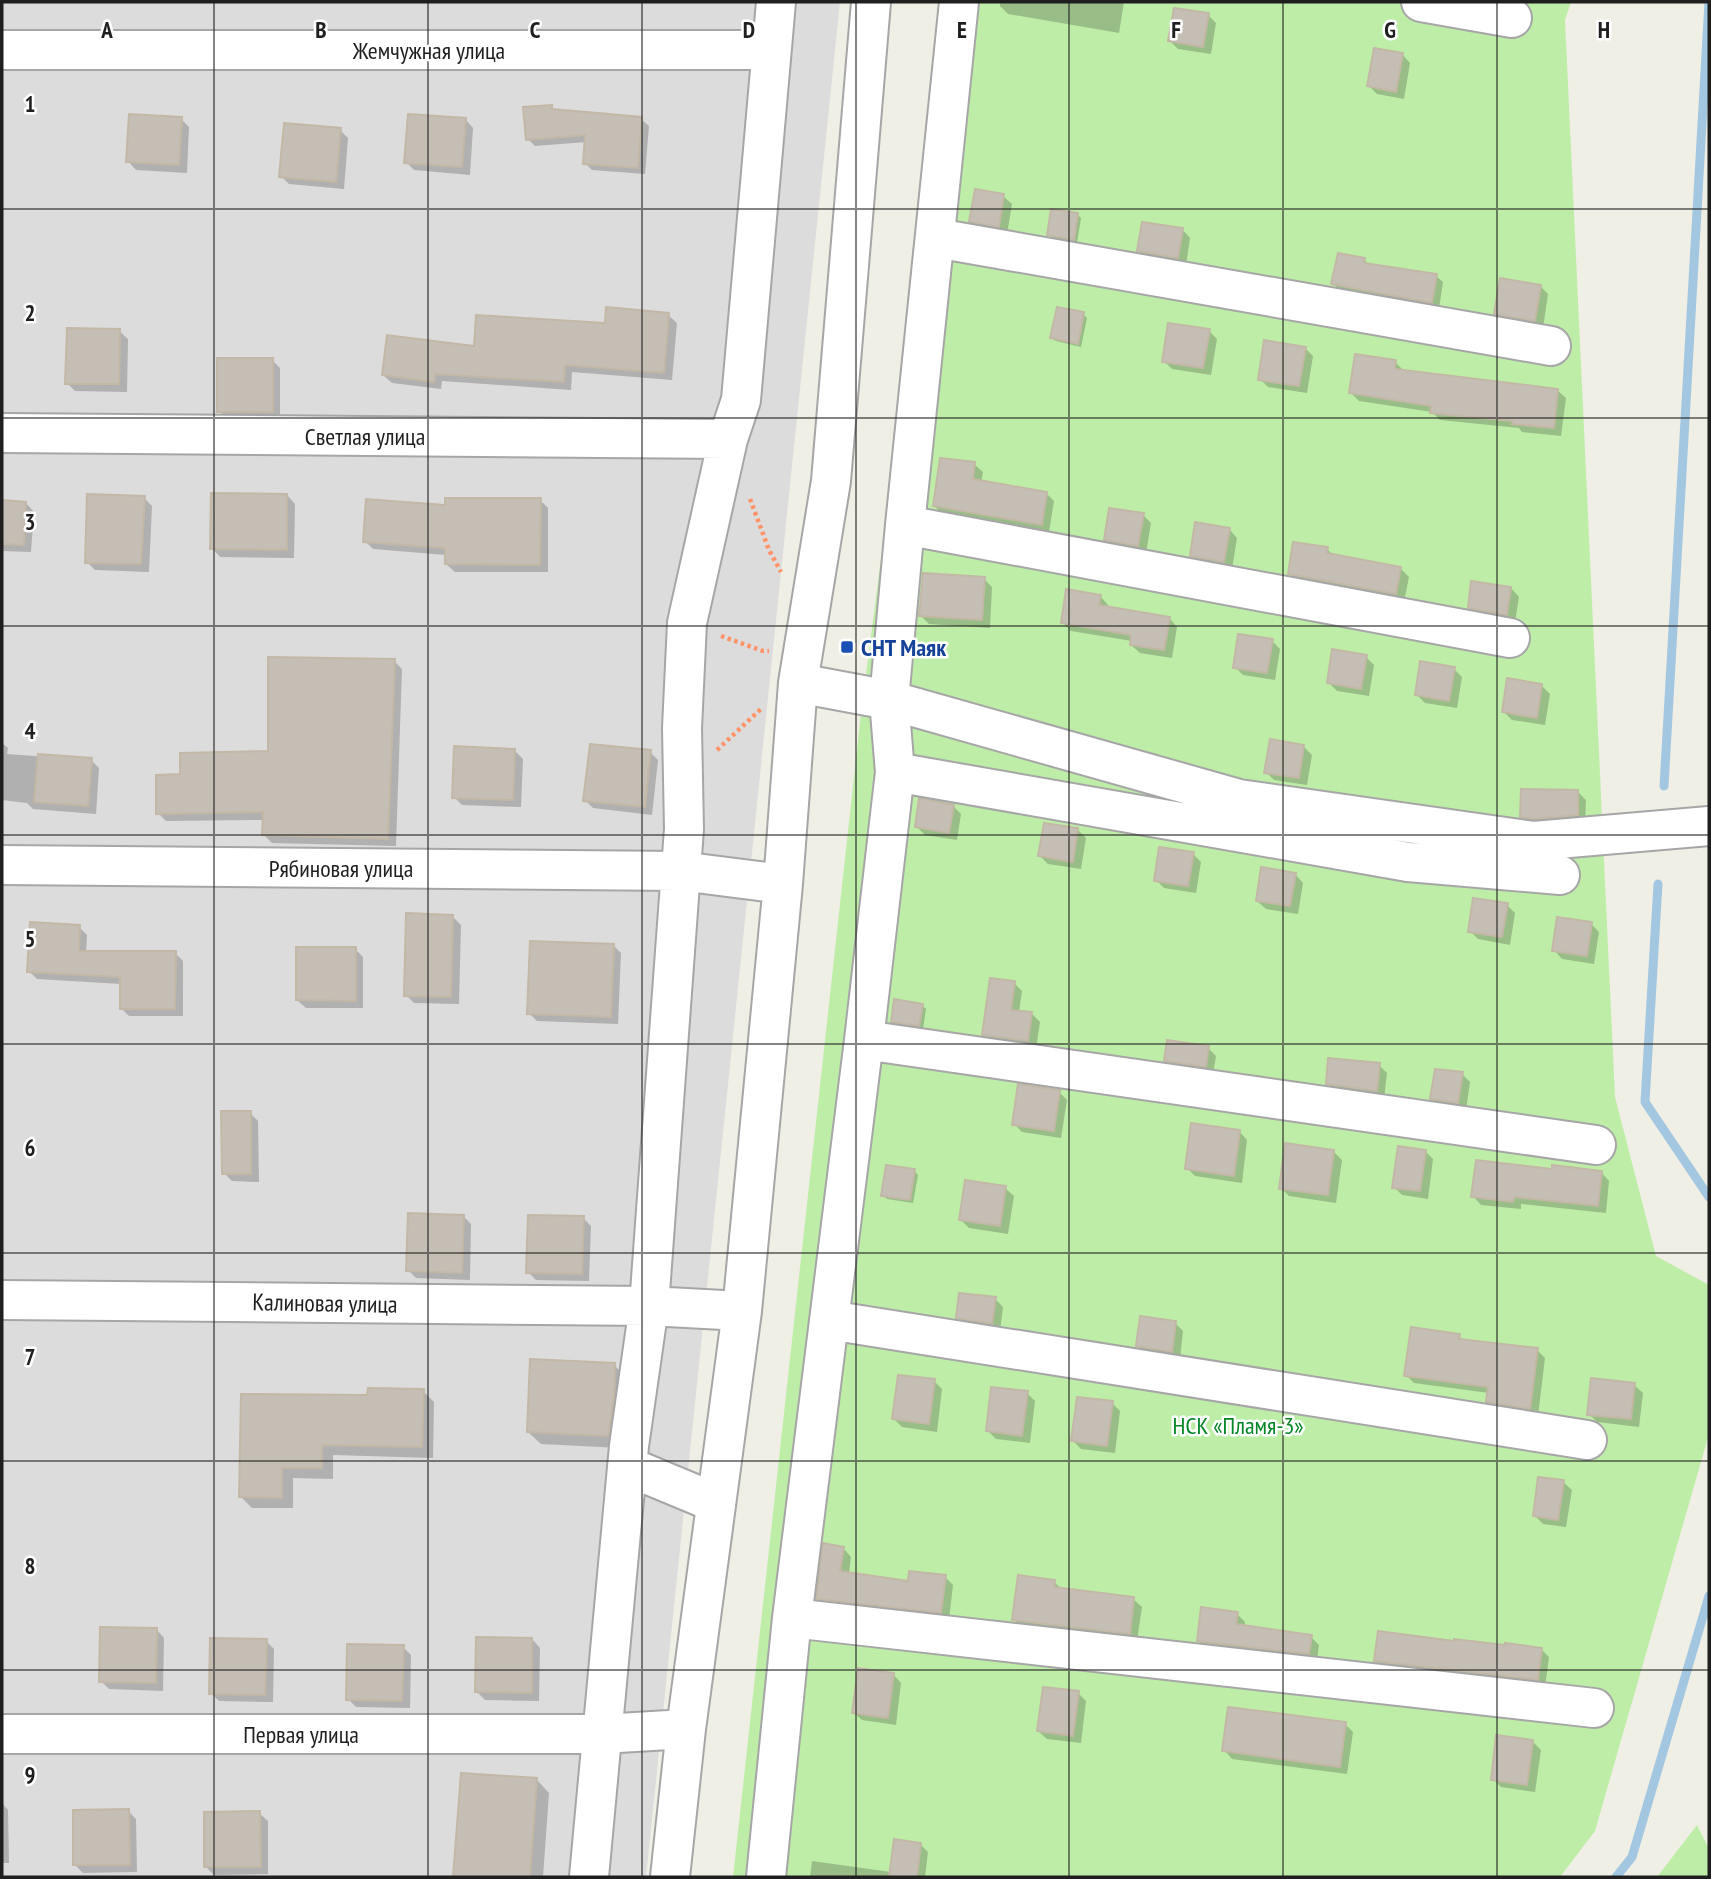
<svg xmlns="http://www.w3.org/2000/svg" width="1711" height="1879" font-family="'PT Sans Narrow',sans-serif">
<rect width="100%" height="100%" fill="#f0efe5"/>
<!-- residential -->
<path fill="#dddcdc" d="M2 2H840L646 1877H2Z"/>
<!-- grass -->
<path fill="#beeda8" d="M953 2H1571L1565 20 1615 1097 1656 1256 1709 1285V1434L1595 1831 1560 1877H733L861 713Z
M1697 1825 1709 1849V1877H1657Z"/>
<!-- shadow -->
<path fill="#0003" d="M1000 2H1124L1119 33 1008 14 1000 6Z
M1208 15 1216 23 1211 54 1178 49 1170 41Z
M1402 54 1410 63 1404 99 1377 94 1369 86Z
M551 106 556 112 641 119 649 126 645 174 592 170 585 163 587 142 535 146 528 139Z
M181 119 189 127 187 173 136 170 128 161Z
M465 119 473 128 470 175 414 170 406 162Z
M340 130 348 138 344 189 289 184 281 176Z
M1003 196 1012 204 1007 234 980 229 971 221Z
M1077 214 1081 218 1077 243 1052 238 1049 235Z
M1182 229 1190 238 1186 265 1147 259 1139 251Z
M1364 260 1370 265 1436 276 1443 282 1439 309 1340 290 1333 284Z
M1540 286 1548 294 1543 328 1504 321 1496 313Z
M1083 314 1087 318 1081 347 1056 341 1052 338Z
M668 315 677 323 672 380 572 372 571 390 442 381 441 389 392 383 383 375 476 348Z
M119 331 128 339 127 392 75 391 67 383Z
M1209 331 1217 339 1211 375 1172 369 1164 361Z
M1305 348 1313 356 1307 393 1268 387 1260 379Z
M272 360 280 368V420H227L219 411Z
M1395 362 1403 370 1557 390 1566 398 1561 436 1522 432 1519 428 1440 420 1432 412 1359 401 1350 392Z
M974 464 983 472 981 483 1046 493 1054 501 1049 532 943 514 934 506Z
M287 495 295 504 294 558 220 557 212 548Z
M144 498 152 506 149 572 95 570 87 562Z
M540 500 548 508V572H455L446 564V555L373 549 365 541 447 507Z
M2 502 26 503 34 512 31 552 2 551Z
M1143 515 1151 523 1146 553 1114 547 1106 539Z
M1229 529 1237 538 1232 569 1200 563 1192 555Z
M1327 549 1334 556 1401 569 1409 577 1404 602 1298 582 1290 574Z
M984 579 992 587 990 628 929 624 920 615Z
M1511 588 1519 597 1515 622 1478 615 1469 607Z
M1100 596 1108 605 1107 608 1169 618 1177 627 1172 658 1140 653 1131 645 1132 641 1071 631 1063 623Z
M1272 641 1280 649 1275 680 1243 675 1235 667Z
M1366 657 1374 665 1369 696 1337 691 1329 683Z
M394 661 402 669 396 846 272 843 264 835 265 820 166 821 158 813 182 776 270 753Z
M1454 669 1462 677 1457 708 1425 703 1416 694Z
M1541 685 1550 694 1545 725 1512 720 1504 712Z
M2 743 8 748 7 754 91 760 99 768 96 814 33 809 27 803 2 800Z
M1303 746 1312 755 1307 785 1274 780 1266 772Z
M515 751 523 759 521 807 462 805 454 797Z
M650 752 658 760 652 815 593 808 585 800Z
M1577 791 1586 800 1585 823 1530 825 1522 816Z
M953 806 961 814 957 840 925 835 916 826Z
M1078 830 1086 838 1081 869 1048 864 1040 856Z
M1193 854 1201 862 1196 893 1164 888 1156 880Z
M1295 874 1303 883 1298 914 1266 909 1257 901Z
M1507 905 1515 913 1510 945 1478 939 1470 931Z
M452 916 461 925 459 1004 414 1003 406 995Z
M1591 924 1599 932 1594 964 1562 959 1554 950Z
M79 927 87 935 86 953H175L183 961V1016H129L121 1008V984L37 979 29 971Z
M613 945 621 953 618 1024 537 1021 529 1013Z
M355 949 363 957V1008H306L297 1000Z
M1014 983 1022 991 1019 1012 1032 1014 1040 1022 1036 1049 992 1042 984 1034Z
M922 1005 926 1009 923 1029 896 1025 892 1021Z
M1208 1048 1216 1056 1213 1074 1174 1069 1166 1060Z
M1379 1065 1387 1073 1384 1099 1336 1092 1327 1083Z
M1462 1074 1470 1082 1466 1110 1440 1107 1432 1099Z
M1059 1092 1067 1100 1061 1138 1022 1132 1014 1124Z
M250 1113 258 1121 259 1182 232 1181 224 1173Z
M1239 1131 1247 1140 1242 1183 1195 1176 1187 1168Z
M1425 1151 1433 1159 1428 1199 1402 1195 1394 1187Z
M1334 1152 1342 1160 1336 1203 1289 1196 1281 1188Z
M914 1171 918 1175 913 1203 887 1199 883 1195Z
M1553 1171 1601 1172 1609 1181 1606 1213 1521 1204V1209L1481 1205 1473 1196Z
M1005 1188 1014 1196 1008 1234 969 1228 961 1220Z
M463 1216 471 1224 470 1280 416 1278 408 1270Z
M583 1218 591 1226 589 1281 536 1280 528 1272Z
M995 1299 1003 1307 1000 1331 966 1326 958 1317Z
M1175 1323 1183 1331 1180 1359 1146 1354 1138 1346Z
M1459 1336 1465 1342 1537 1350 1545 1358 1538 1416 1496 1409 1488 1401 1489 1393 1414 1383 1406 1375Z
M614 1365 627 1378 620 1448 541 1444 528 1432Z
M934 1381 942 1389 937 1432 902 1427 894 1419Z
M1634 1385 1643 1393 1639 1427 1597 1422 1589 1414Z
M423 1391 434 1402 433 1458 333 1455V1479L293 1478V1508H252L241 1497 369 1397Z
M1027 1393 1035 1401 1030 1443 996 1439 988 1431Z
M1112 1403 1120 1411 1115 1453 1081 1449 1073 1441Z
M1563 1482 1572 1490 1566 1527 1543 1524 1535 1516Z
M843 1548 851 1557 849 1574 909 1583 945 1577 953 1585 949 1620 826 1606 818 1598Z
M1054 1582 1063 1590 1133 1599 1142 1607 1137 1641 1022 1628 1014 1619Z
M1237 1614 1245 1622 1244 1627 1311 1637 1319 1645 1317 1661 1207 1649 1198 1641Z
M156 1629 164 1638 163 1691 109 1689 101 1681Z
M532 1639 540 1648 539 1701 485 1700 477 1692Z
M266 1641 274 1649 273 1702 219 1701 211 1693Z
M403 1647 411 1655 410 1708 356 1707 348 1699Z
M1541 1649 1549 1657 1545 1687 1384 1669 1376 1661Z
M893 1674 901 1683 896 1725 862 1720 853 1712Z
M1078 1693 1086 1701 1081 1743 1047 1739 1038 1731Z
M1345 1724 1353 1732 1347 1774 1232 1759 1224 1750Z
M1532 1741 1541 1750 1535 1792 1501 1787 1493 1779Z
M463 1775 537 1780 549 1793 543 1877H455Z
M2 1803 8 1810 9 1863H2Z
M128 1811 136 1819 137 1872 83 1873 75 1865Z
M259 1813 268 1821V1874L214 1875 206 1867Z
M920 1844 928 1852 925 1877H810L812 1861 891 1872Z"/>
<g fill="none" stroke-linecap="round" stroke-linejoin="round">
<!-- stream -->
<path stroke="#a3c7e0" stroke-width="9" d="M1664 786 1709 2
M1658 884 1645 1102 1709 1197
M1616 1877 1632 1857 1709 1596"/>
</g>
<!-- building -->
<path fill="#c5beb4" stroke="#c3b8a6" stroke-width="2" d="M1174 8 1209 13 1203 47 1168 41Z
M1374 48 1403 53 1396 92 1367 86Z
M552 105V109L642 117 638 168 583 164 585 135 526 140 523 107Z
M129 114 182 117 179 165 126 162Z
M408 114 466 118 462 167 404 163Z
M284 123 341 128 336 182 279 177Z
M975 189 1004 194 999 227 969 222Z
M1051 209 1078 213 1074 240 1047 235Z
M1142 222 1183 228 1178 258 1137 251Z
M1338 253 1365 258 1364 263 1437 274 1432 303 1331 284Z
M1500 278 1541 285 1535 321 1494 314Z
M606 307 669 313 664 373 565 365 564 382 435 374 434 382 382 375 387 335 474 346 476 315 605 323Z
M1057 307 1084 312 1078 344 1050 338Z
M1168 323 1210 329 1203 368 1162 362Z
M67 328 120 329 119 384H65Z
M1264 340 1306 347 1299 386 1258 380Z
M1355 354 1396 360 1395 369 1558 389 1554 428 1512 424 1513 421 1430 413 1431 406 1349 393Z
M217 358H273V412H217Z
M940 458 975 462 973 479 1047 492 1042 525 933 506Z
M211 493 287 494V550L210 549Z
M87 494 145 496 141 564 85 563Z
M445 498H541L540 565 445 564V548L363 542 366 499 445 505Z
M2 500 26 502 24 545 2 544Z
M1109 508 1144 513 1138 546 1104 540Z
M1195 522 1230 528 1224 562 1190 556Z
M1293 542 1328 547 1327 553 1401 567 1396 594 1288 574Z
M923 573 985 577 982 620 919 616Z
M1471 581 1511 587 1507 615 1468 608Z
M1066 589 1101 595 1099 605 1170 617 1164 650 1130 645 1131 635 1061 623Z
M1238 634 1273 639 1267 673 1233 668Z
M1332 649 1367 655 1361 689 1327 683Z
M268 657 395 659 388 839 262 835 263 812 156 814V775L180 774V753L268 751Z
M1420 661 1455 667 1449 701 1415 695Z
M1507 678 1542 684 1537 718 1502 712Z
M1270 739 1304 745 1299 778 1264 773Z
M590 744 651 750 645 807 583 801Z
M454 746 515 749 513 800 452 798Z
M38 754 92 758 88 806 34 802Z
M1521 789 1578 790V815L1535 819 1520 817Z
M919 798 954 805 949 833 915 827Z
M1044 823 1078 828 1073 862 1038 856Z
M1159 847 1194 852 1188 886 1154 881Z
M1261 867 1296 873 1290 906 1256 901Z
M1473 898 1508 903 1502 937 1468 932Z
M406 913 453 915 451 997 404 996Z
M1557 917 1592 922 1587 956 1552 951Z
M30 922 80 925 79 951H176L175 1009H120V977L27 972Z
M530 941 614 944 611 1017 527 1014Z
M296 947H356V1001L296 1000Z
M990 978 1015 981 1011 1010 1032 1012 1028 1041 982 1035Z
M894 999 923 1004 919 1026 891 1022Z
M1167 1040 1209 1046 1206 1067 1164 1061Z
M1328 1058 1380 1063 1377 1091 1326 1084Z
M1435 1069 1463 1072 1458 1103 1430 1099Z
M1018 1084 1060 1090 1054 1131 1012 1125Z
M221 1111H251V1174H222Z
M1191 1123 1240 1130 1234 1176 1185 1169Z
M1285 1143 1334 1150 1328 1195 1279 1189Z
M1398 1146 1426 1150 1420 1191 1392 1188Z
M1476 1160 1552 1169V1165L1602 1171 1598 1206 1514 1197 1513 1202 1471 1197Z
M886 1165 915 1169 910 1200 881 1196Z
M965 1180 1006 1186 1000 1226 959 1220Z
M408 1213 464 1215 462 1273 406 1271Z
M528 1215 584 1216 582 1274 526 1273Z
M959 1293 996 1297 992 1324 956 1318Z
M1140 1316 1176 1321 1172 1352 1136 1346Z
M1411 1327 1460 1334 1459 1339 1538 1348 1530 1409 1486 1402 1488 1387 1404 1376Z
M530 1359 615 1363 614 1399 608 1436 527 1432Z
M898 1375 935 1379 929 1424 892 1419Z
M1591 1378 1635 1383 1631 1419 1587 1415Z
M991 1387 1028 1391 1022 1436 986 1431Z
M368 1388 424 1389 422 1447 322 1445V1468H282V1498L239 1497 241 1394 367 1395Z
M1077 1397 1113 1401 1107 1446 1071 1441Z
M1538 1477 1564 1480 1558 1520 1533 1516Z
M823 1543 844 1547 840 1571 908 1581 909 1571 946 1575 941 1613 816 1599Z
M1018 1575 1055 1580 1054 1587 1134 1597 1130 1634 1012 1620Z
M1201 1607 1238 1612 1236 1624 1312 1635 1309 1654 1197 1641Z
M100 1627 157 1628 156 1683 99 1682Z
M1378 1631 1454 1641V1639L1505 1645V1643L1542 1648 1538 1680 1374 1661Z
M476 1637 532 1638V1693L475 1692Z
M210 1638 267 1639 265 1695 209 1694Z
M347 1644 404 1645 402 1701 346 1700Z
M858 1668 894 1673 888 1718 852 1713Z
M1043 1687 1079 1691 1073 1736 1037 1731Z
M1228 1707 1346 1722 1340 1767 1222 1751Z
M1496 1735 1533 1740 1527 1785 1491 1780Z
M461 1773 537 1778 530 1877H453Z
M129 1809 130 1865H73V1810Z
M260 1811 261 1867H204V1812Z
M894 1839 921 1843 917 1877H889Z"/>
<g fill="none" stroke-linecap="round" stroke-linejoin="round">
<!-- minor casing -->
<g stroke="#a6a6a6" stroke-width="42">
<path id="minor" d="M1421 2 1512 18
M2 50H771
M936 238 1551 346
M2 433 728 439
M905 525 1510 638
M798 683 889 700 1239 799 1534 841 1709 826
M895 772 1408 862 1560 875
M2 865 680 871 783 884
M864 1040 1596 1145
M2 1300 649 1306 742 1311
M829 1320 1587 1440
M627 1466 716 1503
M792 1618 1594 1708
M2 1734H601L686 1729
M589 1877 629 1446 649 1306 684 829 682 728 687 623 728 439 741 400 776 2
M670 1877 686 1729 742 1311 783 884 798 683 831 481 871 2
M766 1877 792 1618 864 1040 895 772 889 700 905 525 959 2"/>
</g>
<!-- path -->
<path stroke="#ff9267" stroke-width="4.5" stroke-dasharray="3.5 3.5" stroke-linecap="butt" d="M750 499 769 550 781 572
M721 636 763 651H769
M717 750 762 708"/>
<!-- minor -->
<use href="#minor" stroke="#fff" stroke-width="38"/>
</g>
<!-- grid -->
<path fill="none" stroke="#1f1f1f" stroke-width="2" stroke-opacity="0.55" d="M214 2V1877M428 2V1877M642 2V1877M856 2V1877M1069 2V1877M1283 2V1877M1497 2V1877M2 209H1709M2 418H1709M2 626H1709M2 835H1709M2 1044H1709M2 1253H1709M2 1461H1709M2 1670H1709"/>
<!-- markers -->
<rect fill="#1a4fb4" stroke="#fff" stroke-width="2.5" x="840" y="640" width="14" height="14" rx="3.5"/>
<g text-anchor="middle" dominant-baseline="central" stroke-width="5" stroke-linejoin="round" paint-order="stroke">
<!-- street labels -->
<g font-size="24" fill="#1f1f1f" stroke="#fff">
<text x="429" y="50">Жемчужная улица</text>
<text x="365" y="436">Светлая улица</text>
<text x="341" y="868">Рябиновая улица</text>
<text transform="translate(325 1303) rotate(1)">Калиновая улица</text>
<text x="301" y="1734">Первая улица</text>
</g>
<!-- transit labels -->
<g font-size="24" font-weight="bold" fill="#164399" stroke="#fff" text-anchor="start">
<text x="861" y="647">СНТ Маяк</text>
</g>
<!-- park labels -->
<g font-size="24" fill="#068527" stroke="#fff">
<text x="1238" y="1425">НСК «Пламя-3»</text>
</g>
</g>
<g font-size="23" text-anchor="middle" font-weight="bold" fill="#1f1f1f" stroke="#fff" stroke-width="5" stroke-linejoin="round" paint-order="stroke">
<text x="107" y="38">A</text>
<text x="321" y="38">B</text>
<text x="535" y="38">C</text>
<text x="749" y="38">D</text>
<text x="962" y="38">E</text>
<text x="1176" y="38">F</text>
<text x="1390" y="38">G</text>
<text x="1604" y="38">H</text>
<text x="30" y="112">1</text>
<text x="30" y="321">2</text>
<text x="30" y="530">3</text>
<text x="30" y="739">4</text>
<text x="30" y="947">5</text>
<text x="30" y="1156">6</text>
<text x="30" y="1365">7</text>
<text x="30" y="1574">8</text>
<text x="30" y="1783">9</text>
</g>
<!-- border -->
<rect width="1711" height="1879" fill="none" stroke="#1f1f1f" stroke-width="7"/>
</svg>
